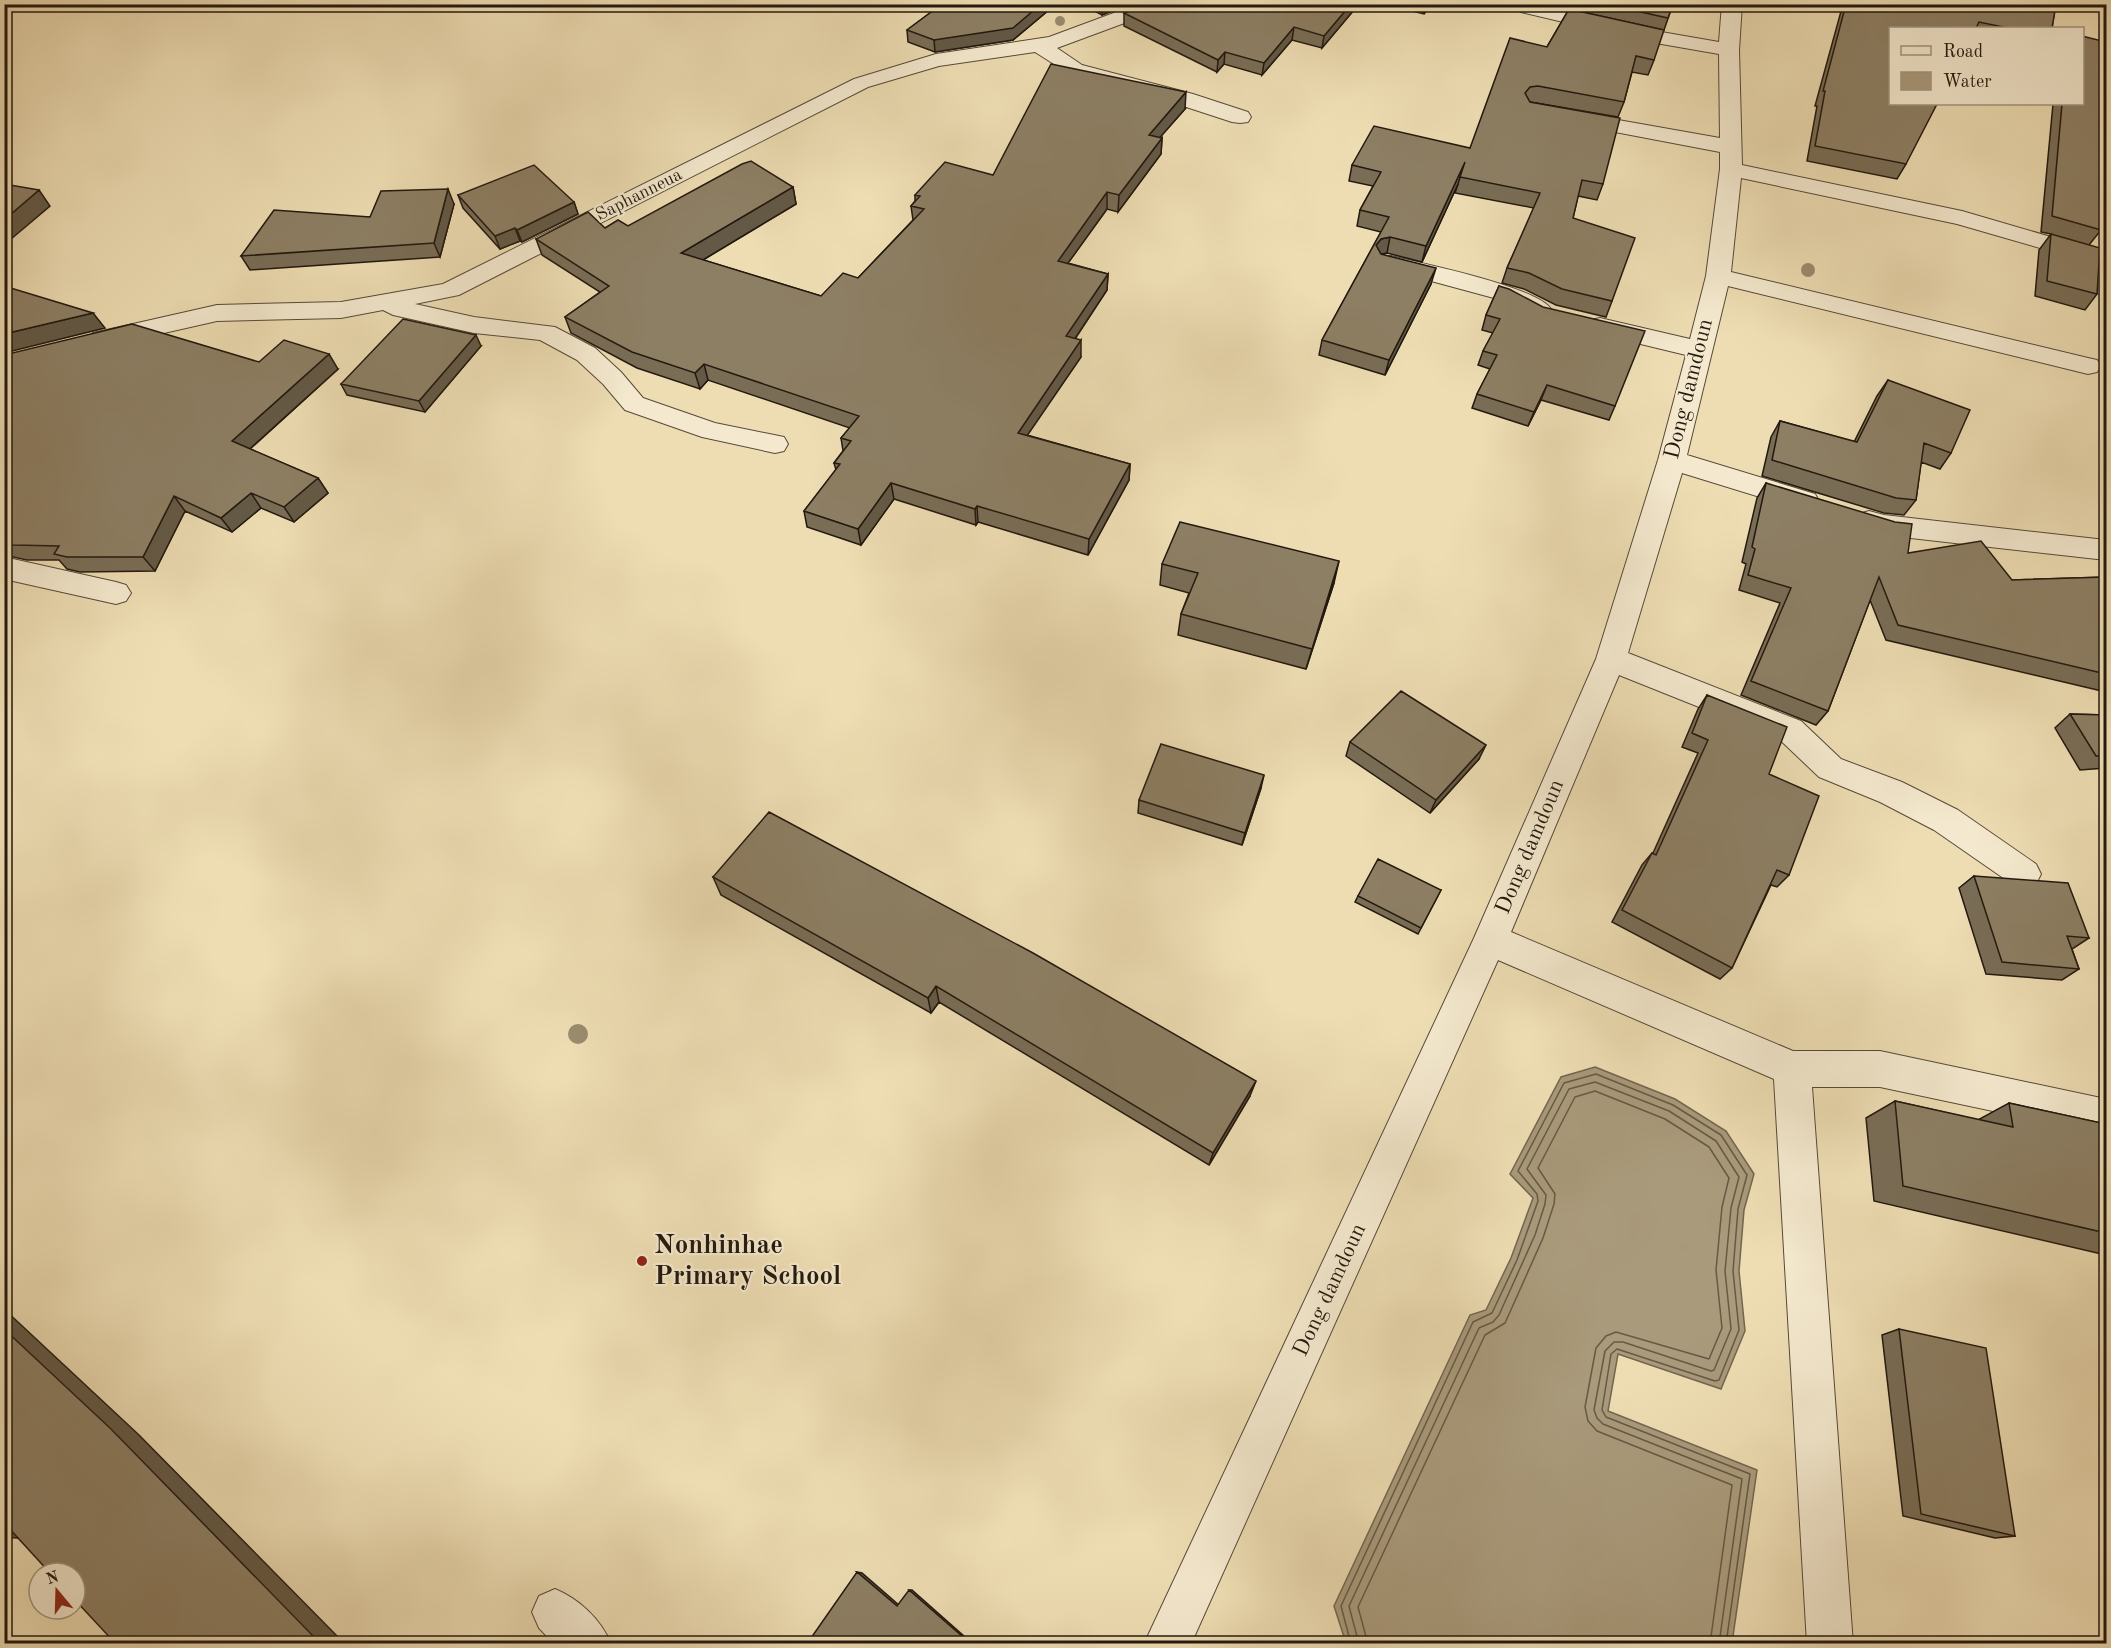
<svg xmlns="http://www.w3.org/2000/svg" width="2111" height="1648" font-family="'Old Standard TT',serif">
<rect width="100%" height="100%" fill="#eeddb3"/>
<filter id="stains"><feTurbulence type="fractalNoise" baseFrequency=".00333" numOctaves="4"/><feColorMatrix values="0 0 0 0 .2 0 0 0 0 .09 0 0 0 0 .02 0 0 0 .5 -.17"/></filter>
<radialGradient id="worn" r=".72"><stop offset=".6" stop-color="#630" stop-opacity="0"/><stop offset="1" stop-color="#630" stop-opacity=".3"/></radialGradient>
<!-- water -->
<path fill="#a99a7b" stroke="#736650" stroke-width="1.5" d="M1595 1067 1675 1099 1726 1131 1754 1174 1744 1210 1739 1271 1745 1331 1721 1389 1618 1354 1608 1411 1757 1470 1732 1643H1346L1334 1606 1470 1315 1486 1310 1511 1258 1533 1198 1510 1174 1561 1077Z"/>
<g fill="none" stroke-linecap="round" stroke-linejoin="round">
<!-- shore -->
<path stroke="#665a45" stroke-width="1.5" d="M1351 1644 1341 1606 1473 1322 1492 1313 1517 1260 1538 1201 1537 1194 1518 1171 1564 1083 1596 1074 1673 1105 1721 1135 1747 1175 1738 1209 1733 1271 1739 1330 1719 1380 1715 1381 1617 1349 1611 1354 1602 1410 1606 1417 1750 1474 1726 1644
M1359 1644 1349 1606 1479 1328 1493 1322 1499 1315 1535 1235 1545 1204 1546 1195 1527 1169 1569 1089 1595 1082 1669 1111 1716 1141 1739 1177 1731 1208 1725 1271 1731 1329 1714 1370 1711 1371 1623 1342H1614L1605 1351 1594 1410 1597 1418 1603 1424 1742 1479 1719 1644
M1368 1644 1358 1607 1485 1335 1505 1323 1510 1312 1543 1238 1554 1204 1555 1194 1538 1168 1575 1097 1595 1091 1665 1119 1709 1147 1729 1178 1722 1207 1716 1270 1722 1328 1709 1359 1616 1332 1606 1336 1596 1348 1585 1407 1588 1421 1597 1431 1732 1485 1710 1644"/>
<!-- minor casing -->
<g stroke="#564a38" stroke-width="2">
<path id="minor" d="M1138 4H1168L1165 8 1057 48 1082 65 1193 94 1248 112 1251 117 1248 122 1240 123 1232 122 1177 104 1068 73 1035 52 939 66 868 87 459 295 415 304 474 317 555 327 595 348 621 372 643 398 715 423 784 437 788 444 784 451 775 453 702 437 625 410 603 384 577 360 540 340 474 333 393 315 383 310 341 318 217 321 102 347 93 345 89 339 93 333 102 331 217 305 341 302 443 284 854 79 936 54 1049 37Z
M1520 4H1539L1644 29 1719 42 1722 4H1742L1739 50 1742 165 1962 211 2106 253V267L1957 224 1741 178 1731 272 2088 358 2097 360 2101 366 2097 372 2088 374 1728 286 1687 455 1815 494 1819 501 1815 508 1805 511 1682 473 1628 653 1801 721 1841 759 1902 782 1958 810 2036 864 2041 874 2036 884 2024 889 2012 884 1934 830 1880 802 1819 777 1779 739 1619 675 1511 932 1793 1051H1880L2106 1099V1135L1880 1087H1812L1853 1644H1807L1774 1079 1498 960 1191 1644H1144L1474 938 1596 659 1658 460 1686 355 1591 332 1588 326 1591 320 1600 318 1690 339 1706 276 1720 169V152L1573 124 1565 123 1562 118 1565 113 1573 112 1720 138 1719 54 1644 41 1521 12 1518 8Z
M1391 256C1421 263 1537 287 1551 309L1548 315 1539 317 1530 315 1505 301 1383 268 1379 263 1383 258Z
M1869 511 1884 515 2106 540V560L1884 535 1859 528 1855 521 1859 514Z
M4 557 116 582 126 585 131 593 126 601 116 604 4 579Z
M555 1589C579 1599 601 1619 611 1644H554L539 1628 532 1612 539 1596Z"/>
</g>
<!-- minor -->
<use href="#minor" fill="#f4e9ce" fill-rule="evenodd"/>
</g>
<!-- trees -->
<g fill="#9a8c6f">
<circle cx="1060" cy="21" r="5"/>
<circle cx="1808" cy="270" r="7"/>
<circle cx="578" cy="1034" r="10"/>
</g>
<!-- wall -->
<path fill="#796d56" stroke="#23190f" stroke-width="1.5" d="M942 4H1056L1013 40 935 52 908 42 907 30Z
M1081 4H1130L1102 15Z
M1149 4H1359L1322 48 1292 40 1262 75 1224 64 1217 72 1124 26V13Z
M1384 4H1431L1424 14Z
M1574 4H1673L1664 30 1573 10Z
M1843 4H2056L2052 28H1890L1906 164 1897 179 1807 161 1817 106H1815Z
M1569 9 1654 60 1648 75 1632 72 1624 102 1618 117 1531 102 1603 184 1597 200 1578 196 1573 218 1612 301 1606 317 1556 305 1524 289 1502 283 1507 268 1534 208 1455 193 1458 184 1422 262 1387 253 1382 254 1431 284 1385 375 1319 355 1322 340 1381 232 1357 226 1360 210 1373 186 1349 181 1352 165 1470 148 1547 47Z
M2106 42V206L2102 205 2101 230 2089 245 2097 294 2085 310 2035 296 2039 250 2051 234 2041 232 2053 104H2082Z
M1185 109 1160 137 1162 138 1161 154 1118 212 1107 209 1068 263 1108 274 1107 290 1075 339 1081 357 1027 435 1130 464 1129 480 1088 555 978 522 976 525 894 499 861 545 807 527 804 511 836 470 834 463 843 451 841 438 850 428 708 380 700 389 637 368 571 333 565 317 600 292 542 255 536 239 605 228 628 226 793 187 796 204 703 260 821 296 858 278 913 220 911 206 915 201V195L993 175Z
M458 195 574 202 578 214 522 242 520 241 500 249 463 208Z
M454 204 440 257 250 270 241 256 370 217Z
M1499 286 1615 406 1609 420 1541 400 1528 426 1472 408 1477 394 1490 369 1478 365 1483 351 1493 333 1482 330 1486 315Z
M481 346 425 412 347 395 341 384Z
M4 355 259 362 338 369 250 449 318 478 328 493 294 522 261 508 232 532 185 511 155 571 80 572 67 569 59 560H27L4 555Z
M1888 380 1951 453 1940 469 1921 462 1916 500 1904 515 1884 513 1762 476 1771 437 1780 421 1854 442 1877 396Z
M1766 483 1908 553 2012 580 2106 577V692L1886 640 1870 600 1828 711 1816 725 1741 695 1780 603 1739 590 1746 564 1742 562 1757 498Z
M1162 564 1334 583 1306 669 1178 635 1181 614 1189 593 1160 585Z
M1707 695 1769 774 1789 875 1777 887 1771 885 1732 968 1720 979 1612 922 1642 865 1652 853H1653L1698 753 1682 747 1698 709Z
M2070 714 2106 715V768L2080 770 2055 728Z
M1350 742 1479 759 1430 813 1346 756Z
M1261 788 1242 845 1138 813 1139 800Z
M1974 876 2089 938 2072 949 2079 969 2062 980 1986 974 1959 888Z
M713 877 1250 1096 1209 1165 939 1002 931 1013 721 895Z
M1441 890 1418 934 1355 902 1358 896Z
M1895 1101 1978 1120 2009 1103 2106 1124V1255L1874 1201 1866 1118Z
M1899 1329 2015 1536 1995 1538 1903 1516 1882 1335Z"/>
<!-- shaded-wall -->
<path fill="#635946" stroke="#23190f" stroke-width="1.5" d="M1041 4H1056L1013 40 935 52 934 40Z
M1103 4H1130L1102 15Z
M1351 4H1359L1322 48 1324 36Z
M1426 4H1431L1424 14Z
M1294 27 1292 40 1262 75 1264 63Z
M1225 52 1224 64 1217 72 1218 60Z
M1186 92 1185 109 1148 151 1149 135Z
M1162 138 1161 154 1118 212 1119 195Z
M1465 162 1458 184 1422 262 1426 246Z
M793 187 796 204 686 270 681 253Z
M448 189 454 204 440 257 434 243Z
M39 190 50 206 4 245V220Z
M1107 192V209L1058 277V261Z
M574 202 578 214 522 242 517 230Z
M515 228 520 241 500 249 495 236Z
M1390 237 1387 253 1377 255 1376 245 1381 239Z
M1436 268 1431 284 1385 375 1389 360Z
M1108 274 1107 290 1066 352V336Z
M93 313 105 328 4 353V334Z
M476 335 481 346 425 412 419 401Z
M1081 340V357L1018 449V433Z
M329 354 338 369 242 456 232 441Z
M704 364 708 380 700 389 695 373Z
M1547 385 1541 400 1528 426 1534 412Z
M1130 464 1129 480 1088 555 1089 539Z
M318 478 328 493 294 522 284 507Z
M891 483 894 499 861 545 858 529Z
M251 493 261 508 232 532 221 518Z
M174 496 185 511 155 571 143 557Z
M977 506 978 522 976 525 975 509Z
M1339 561 1334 583 1306 669 1312 649Z
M1486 745 1479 759 1430 813 1436 800Z
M1264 775 1261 788 1242 845 1245 833Z
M936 986 939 1002 931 1013 928 998Z
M1256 1081 1250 1096 1209 1165 1213 1153Z
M4 1309 139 1435 338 1637 332 1644H309L4 1329Z
M7 1526 31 1539 4 1537V1530Z
M857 1572 862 1573 900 1606H897Z
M909 1590H912L973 1644H971Z"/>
<!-- building -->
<path fill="#8d7f64" stroke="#23190f" stroke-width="1.5" d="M942 4H1041L1013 28 934 40 907 30Z
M1149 4H1351L1324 36 1294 27 1264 63 1225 52 1218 60 1124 13Z
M1605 4H1673L1668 18Z
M1846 4H2056L2052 28H2008L1979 22 1976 28H1890V104H1937L1906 164 1815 146 1825 91H1823Z
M1569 9 1664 30 1654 60 1636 56 1624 102 1538 86 1530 87 1525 93 1530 102 1620 118 1603 184 1582 180 1573 218 1635 238 1612 301 1562 289 1529 273 1507 268 1540 193 1460 177 1465 162 1426 246 1390 237 1381 239 1376 245 1381 254 1436 268 1389 360 1322 340 1389 217 1360 210 1381 172 1352 165 1374 126 1470 148 1510 38 1547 47Z
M2082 36 2106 42V188L2103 187 2101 230 2052 216 2062 104H2082Z
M1051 64 1186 92 1149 135 1162 138 1119 195 1107 192 1058 261 1108 274 1066 336 1081 340 1018 433 1130 464 1089 539 977 506 975 509 891 483 858 529 804 511 840 464 834 463 851 441 841 438 859 416 704 364 695 373 632 352 565 317 609 286 536 239 588 212 605 228 618 220 628 226 742 164 751 161 793 187 681 253 821 296 843 273 858 278 924 209 911 206 920 196 915 195 945 162 993 175Z
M534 165 574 202 517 230 515 228 495 236 458 195Z
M4 184 39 190 4 220Z
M448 189 434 243 241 256 274 210 370 217 381 191Z
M2051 234 2100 248 2097 294 2047 281Z
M4 286 93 313 4 334Z
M1499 286 1509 289 1543 307 1645 331 1615 406 1547 385 1534 412 1477 394 1497 355 1483 351 1500 319 1486 315Z
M403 319 476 335 419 401 341 384Z
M132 324 259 362 284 340 329 354 232 441 318 478 284 507 251 493 221 518 174 496 143 557H67L54 554 59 546 13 545 4 544V355Z
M1888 380 1970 410 1951 453 1924 443 1916 500 1896 498 1772 460 1780 421 1857 442Z
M1766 483 1895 522 1912 524 1908 553 1981 541 2012 580 2106 577V674L1898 625 1879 577 1828 711 1751 681 1791 588 1748 575 1755 549 1752 547Z
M1180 522 1339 561 1312 649 1181 614 1198 573 1162 564Z
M1401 691 1486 745 1436 800 1350 742Z
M1707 695 1787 727 1769 774 1819 796 1789 875 1777 870 1732 968 1622 910 1652 853 1656 855 1708 740 1692 733Z
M2070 714 2106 715V756H2096Z
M1161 744 1264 775 1245 833 1139 800Z
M769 812 1033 953 1256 1081 1213 1153 936 986 928 998 713 877Z
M1378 859 1441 890 1421 928 1358 896Z
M1974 876 2068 883 2089 938 2067 936 2079 969 2002 962Z
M1895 1101 2013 1127 2009 1103 2106 1124V1233L1903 1186Z
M4 1329 111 1429 314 1637 309 1644H116L75 1600V1573H50L7 1526 4 1530Z
M1899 1329 1986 1348 2015 1536 1921 1514Z
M857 1572 897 1606 909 1590 971 1644H816L811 1638Z"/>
<!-- markers -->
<circle fill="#8f2418" stroke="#f4e9ce" stroke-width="2" cx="642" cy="1261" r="6"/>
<g text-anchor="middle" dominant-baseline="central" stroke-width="4.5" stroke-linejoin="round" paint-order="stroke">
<!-- far-street labels -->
<g font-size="18" fill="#23190f" stroke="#f4e9ce">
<text transform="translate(639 195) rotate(-27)">Saphanneua</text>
</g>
<!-- street labels -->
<g font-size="22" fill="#23190f" stroke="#f4e9ce">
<text transform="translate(1689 389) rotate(-76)">Dong damdoun</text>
<text transform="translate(1530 847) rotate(-67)">Dong damdoun</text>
<text transform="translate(1330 1290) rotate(-65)">Dong damdoun</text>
</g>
<!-- near-poi labels -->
<g font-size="27" font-weight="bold" fill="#23190f" stroke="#f4e9ce" text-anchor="start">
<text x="654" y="1245">Nonhinhae<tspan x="654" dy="31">Primary School</tspan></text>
</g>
</g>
<!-- margin -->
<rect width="2111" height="1648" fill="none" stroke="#eeddb3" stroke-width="24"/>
<rect x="6" y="6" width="2099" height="1636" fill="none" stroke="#23190f" stroke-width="3"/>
<rect x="12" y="12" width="2087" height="1624" fill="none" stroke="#23190f" stroke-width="1.5"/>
<!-- legend -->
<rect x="1889" y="27" width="195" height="78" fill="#f4e9ce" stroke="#a09682" stroke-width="1.5"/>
<rect x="1901" y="46" width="30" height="9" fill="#f4e9ce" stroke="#a09682" stroke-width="1.5"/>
<text x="1943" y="57" font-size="18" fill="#23190f">Road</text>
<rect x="1901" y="72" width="30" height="18" fill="#a99a7b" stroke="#a09682" stroke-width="1.5"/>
<text x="1943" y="87" font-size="18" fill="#23190f">Water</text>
<!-- north arrow -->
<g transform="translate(57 1591) rotate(341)"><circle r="28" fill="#f4e9ce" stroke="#a09682" stroke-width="1.5"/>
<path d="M0-4.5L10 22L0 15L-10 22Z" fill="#8f2418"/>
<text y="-9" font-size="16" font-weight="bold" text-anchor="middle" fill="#23190f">N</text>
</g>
<rect width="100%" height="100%" filter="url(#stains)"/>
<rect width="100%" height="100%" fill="url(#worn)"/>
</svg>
